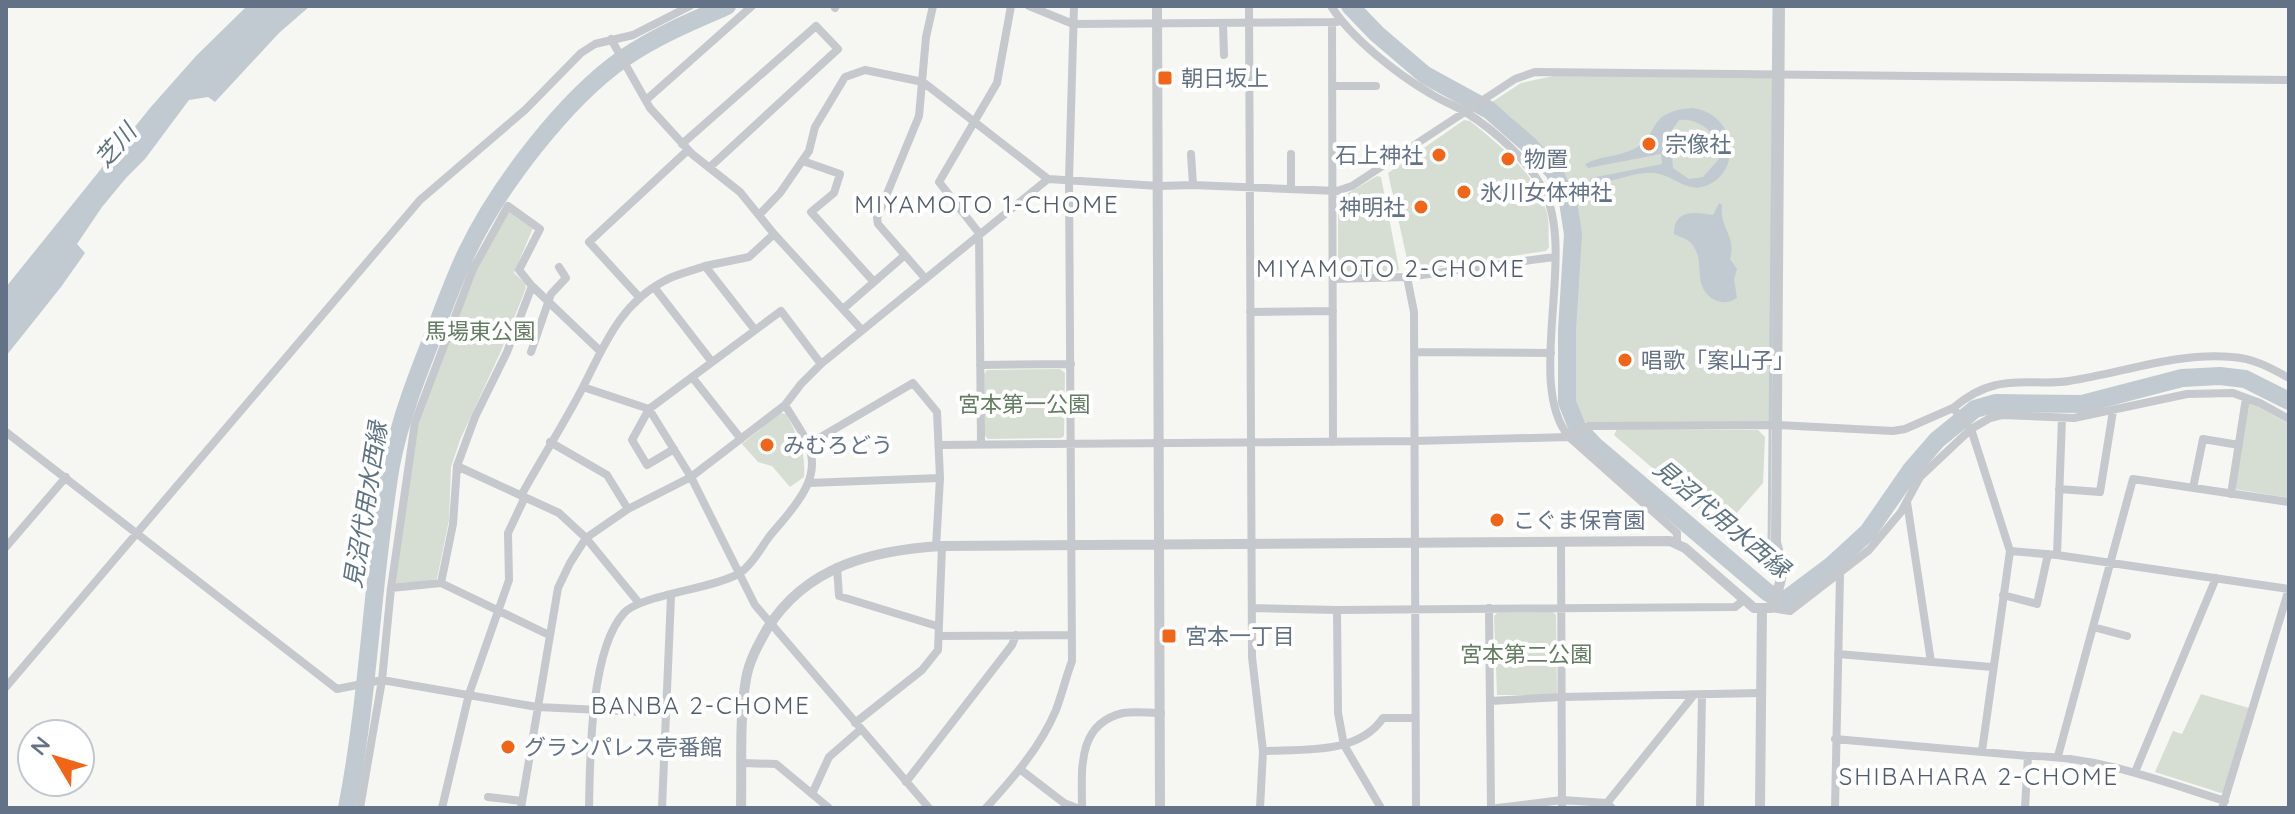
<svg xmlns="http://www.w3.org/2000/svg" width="2295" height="814" font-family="Quicksand,'Noto Sans JP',sans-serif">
<rect width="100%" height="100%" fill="#f6f6f2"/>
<!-- green -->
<path fill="#d6ded3" d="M1558 75 1776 78 1772 422H1583L1576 409 1572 392 1580 243 1575 208 1561 170 1511 117 1492 102 1521 83Z
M1464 120 1470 121C1499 145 1535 172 1546 210 1550 221 1548 235 1549 247L1546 251 1413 271 1409 268 1388 173Z
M1377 176 1381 177 1399 269 1396 273 1341 274 1338 270V199Z
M508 209 533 228 514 273 525 283 526 288 501 351 460 440 451 467 449 520 437 579 398 585 394 581 419 420 481 258Z
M1060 369 1065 373 1064 436 1061 438 988 439 984 435V374L987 370Z
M2249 401 2289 424V498L2234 489Z
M780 413 786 414C798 436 806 451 804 477L790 487 772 466 758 462 742 444Z
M1617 429 1758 430 1765 437 1763 483 1727 524 1720 526 1614 435Z
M1553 612 1556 615 1557 693 1555 695H1497L1494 616 1497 613Z
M2201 694 2249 708 2225 791 2221 793 2155 772 2173 731 2182 734Z"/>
<!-- water -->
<path fill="#c1cad0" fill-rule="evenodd" d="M247 6H310L279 33 215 102 208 97 189 100 145 159 126 178 102 207 77 244 85 253 61 287 6 356V287L150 108 196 56Z
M1693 108C1740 115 1742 177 1702 187 1685 191 1672 175 1655 173 1633 171 1610 185 1589 183L1591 178 1662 164 1661 154 1588 168 1585 164C1599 156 1618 157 1634 149 1661 135 1645 111 1693 108ZM1679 120C1702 118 1722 137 1719 159L1703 177 1689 179 1673 168 1670 133Z
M1719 203 1722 205C1719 229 1737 236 1730 259L1737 269 1734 279 1737 298C1729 303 1722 304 1713 299 1692 285 1705 264 1694 247 1689 238 1681 238 1674 234 1674 209 1694 212 1713 215Z"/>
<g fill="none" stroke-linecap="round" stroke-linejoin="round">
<!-- stream -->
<path stroke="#c1cad0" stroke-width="3" d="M1774 6 1769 547 1777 569"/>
<!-- river -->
<path stroke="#c1cad0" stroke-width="18" d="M1350 6 1377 34 1425 75 1489 110 1529 145 1554 172 1568 202 1573 234 1567 330V402L1577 427 1594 445 1767 592 1778 599 1788 598 1832 565 1868 532 1911 470 1937 440 1975 409 1996 403 2082 404 2182 378 2220 376 2245 379 2289 401
M347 808C369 695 372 579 391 465 400 419 417 376 434 333 444 307 454 279 466 254 497 188 565 99 624 58 656 36 692 21 727 6"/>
<!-- minor -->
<path stroke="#c5c8cc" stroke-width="8" d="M1029 6 1073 24 1337 22
M1249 6 1252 657 1263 751 1260 808
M1331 6C1352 39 1397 74 1431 94 1442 101 1453 105 1464 111 1494 130 1529 160 1545 193 1576 257 1525 384 1569 437L1588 426 1777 425 1893 431 1905 429 1953 408 1971 429 2010 551 1982 751
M835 8 836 6
M1332 22 1333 442
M1223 24 1224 55
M611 39 650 108 692 154 740 192 774 234 861 329
M1333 86H1376
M646 100 752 6
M682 144 816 26 838 49 710 167
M1191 154 1193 185
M803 161 840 174 834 193 811 212 874 282
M1291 189V154
M759 215 780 193 809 151 815 127 845 77 865 70 923 82 1048 179 1159 186 1193 185 1337 191 1352 186 1515 79 1535 72 2289 80
M705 266 749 257 774 234
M924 277 878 224 877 218 919 116 926 37 933 6
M1407 277 1414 312 1416 808
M1333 279 1407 277 1554 257
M654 287 712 362
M640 298 589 242 688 150
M843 309 905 255
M1250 312 1333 311
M531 352 551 294 566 278 559 267
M1414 352 1551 353
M980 365 1071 364
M692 377 741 439
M583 387 649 409 691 477 755 605 929 808
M1953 408C1966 397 1979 389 1996 385 2019 379 2045 385 2069 381 2123 373 2176 352 2232 357 2253 358 2271 368 2289 378
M6 432 337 689 382 680 537 707 665 713
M550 442 607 475 628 509
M981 443 979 233 939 182 997 83 1011 6
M809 444 913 383 937 412 940 478 936 547
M940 445 1414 441 1569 437 1677 533V543
M674 449 647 465 632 440 649 409 781 311 821 364
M457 466 559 513 586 538 639 603
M808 483 940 478
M2193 488 2203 439 2239 445
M2059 489 2100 492 2113 411
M2231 494 2246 398
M521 496C541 459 564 424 583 387 604 346 620 304 664 281 676 274 692 271 705 266L755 330
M1907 502 1931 662
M1561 542 1562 808
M6 547 66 477
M2010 551 2057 555 2289 589
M2057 555 2062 418
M837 567 839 596 937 626
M391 588 441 583
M2003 595 2037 604 2048 554
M1252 608 1337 610 1735 607 1744 600
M1489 608 1491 808
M1771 608 1790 611 1869 550 1901 512 1920 477 1971 429 1990 418 2002 415 2074 418 2187 394 2233 393 2260 403 2289 419
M1337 610 1338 713 1344 745 1381 808
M2093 627 2127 636
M549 635 441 583 453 524 457 466 475 417 507 352 532 286 599 350
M939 636 1072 635
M1838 654 1992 667
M6 687 420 200 525 110 581 53 595 44 633 35 690 6
M1490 701 1562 697 1761 693
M855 723 922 670 938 650 942 546
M1835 739 2028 756C2096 756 2161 781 2225 801
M1263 751C1302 749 1358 755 1383 718H1415
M2058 756 2133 479 2289 502
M742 763 776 764 829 808
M1021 770 1064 803 1077 808
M2135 772 2216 578
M906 782 1012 645 1016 635
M812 794 829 757 860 730
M488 797 522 801
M1607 803 1693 696
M360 808 382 680 391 588 415 422 473 269 508 206 540 229 519 270 532 286
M442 808 469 694 509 580 508 533 525 497
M521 808 558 588 570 563 586 538 628 509 691 477 785 405 801 384 821 364 1048 179
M589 808C590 758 590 650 624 613 640 595 712 589 738 574 750 568 761 548 769 537 791 510 825 479 807 442 801 429 792 417 785 405
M662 808 671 596
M986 808C1013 778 1040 748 1056 710 1062 694 1066 677 1072 661L1069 180 1074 6
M1082 808C1082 771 1076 724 1123 713 1134 711 1149 713 1161 713
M1497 808 1562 800 1607 803 1612 808
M1700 808 1702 695
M1835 808 1840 575
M2025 808 2028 756
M2222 808 2289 589"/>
<!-- tertiary -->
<path stroke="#c5c8cc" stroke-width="10" d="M1157 6 1160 808
M741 808C742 766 739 720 746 679 749 661 758 645 767 629 806 566 873 550 942 546L1670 541 1685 548 1754 608H1771C1783 578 1785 574 1776 542L1780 6
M1760 808 1762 608"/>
</g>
<!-- markers -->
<g fill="#f16518" stroke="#fff" stroke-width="3">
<rect x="1157" y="70" width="16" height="16" rx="4"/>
<circle cx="1649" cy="144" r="8"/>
<circle cx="1439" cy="155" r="8"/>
<circle cx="1508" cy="159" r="8"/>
<circle cx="1464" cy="192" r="8"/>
<circle cx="1421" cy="207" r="8"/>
<circle cx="1625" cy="360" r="8"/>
<circle cx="767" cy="445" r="8"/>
<circle cx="1497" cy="520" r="8"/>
<rect x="1161" y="628" width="16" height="16" rx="4"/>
<circle cx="508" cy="747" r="8"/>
</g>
<g text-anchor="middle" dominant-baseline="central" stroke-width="8" stroke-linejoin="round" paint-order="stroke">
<!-- poi labels -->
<g font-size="22" fill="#637286" stroke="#fff" text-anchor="start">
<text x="1181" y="78">朝日坂上</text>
<text x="1665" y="144">宗像社</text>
<text x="1423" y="155" text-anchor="end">石上神社</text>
<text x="1524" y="159">物置</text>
<text x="1480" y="192">氷川女体神社</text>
<text x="1405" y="207" text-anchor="end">神明社</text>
<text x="1641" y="360">唱歌「案山子」</text>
<text x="783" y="445">みむろどう</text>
<text x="1513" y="520">こぐま保育園</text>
<text x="1185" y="636">宮本一丁目</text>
<text x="524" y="747">グランパレス壱番館</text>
</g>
<!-- park labels -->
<g font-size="22" fill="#647c62" stroke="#fff">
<text x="480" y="331">馬場東公園</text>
<text x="1024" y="404">宮本第一公園</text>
<text x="1526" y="654">宮本第二公園</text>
</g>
<!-- water labels -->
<g font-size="24" font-style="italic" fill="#5e7483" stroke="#fff">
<text transform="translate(115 145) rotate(-49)">芝川</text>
<text transform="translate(365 505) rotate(-81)">見沼代用水西縁</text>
<text transform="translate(1722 518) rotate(40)">見沼代用水西縁</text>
</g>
<!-- neighbourhood labels -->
<g font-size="24" letter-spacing="2" fill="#515c6a" stroke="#fff">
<text x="987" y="204">MIYAMOTO 1-CHOME</text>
<text x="1391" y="268">MIYAMOTO 2-CHOME</text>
<text x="701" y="705">BANBA 2-CHOME</text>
<text x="1979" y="776">SHIBAHARA 2-CHOME</text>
</g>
</g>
<!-- border -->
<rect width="2295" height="814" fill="none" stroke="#637286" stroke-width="16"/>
<!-- north arrow -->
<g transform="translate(56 758) rotate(308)"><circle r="38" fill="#ffffff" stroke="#c1c7cf" stroke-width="2"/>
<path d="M0-6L14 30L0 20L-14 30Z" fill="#f16518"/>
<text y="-12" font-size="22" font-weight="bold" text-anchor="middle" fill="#637286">N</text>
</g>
</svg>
